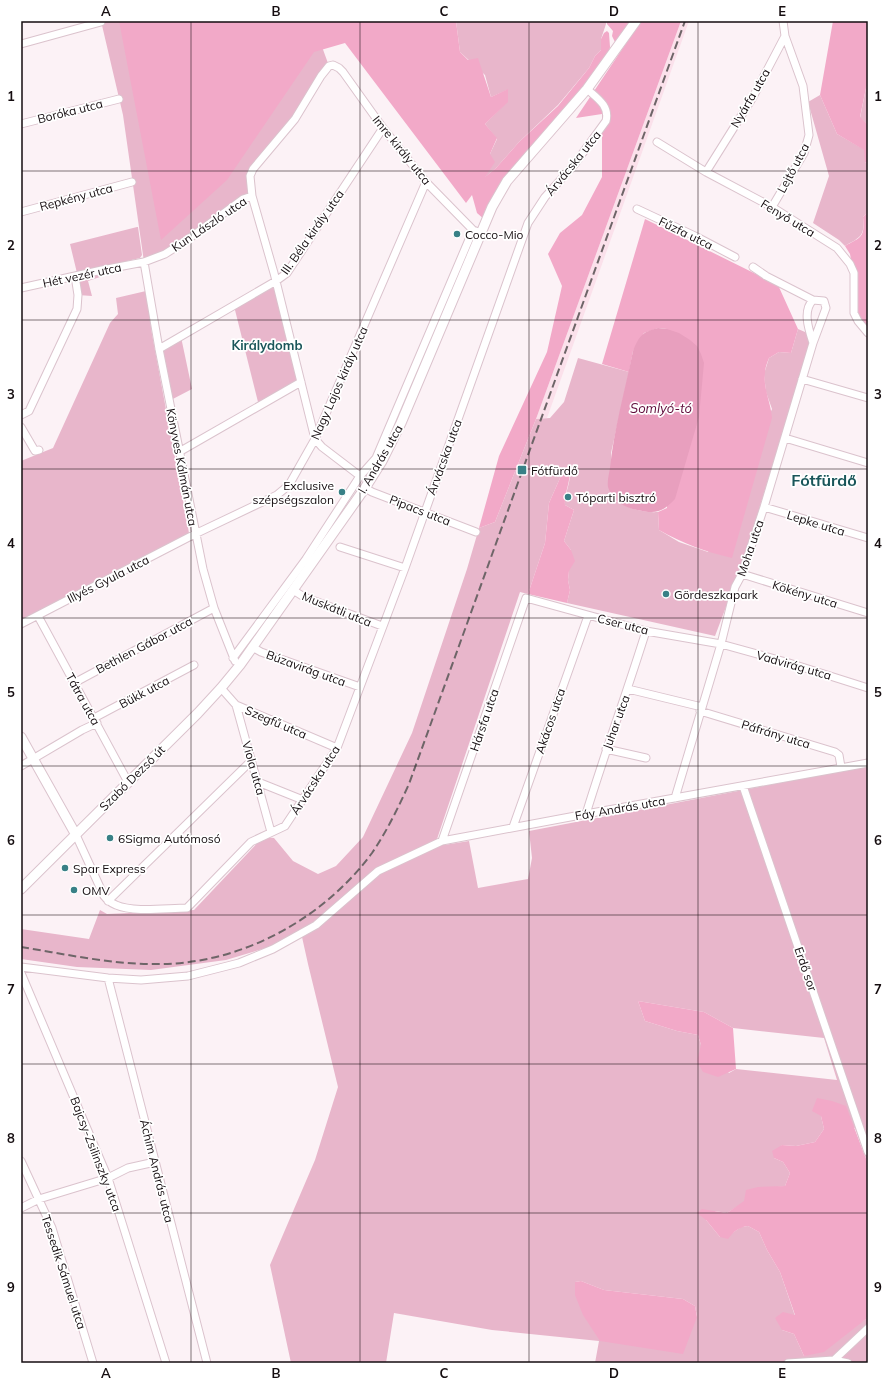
<svg xmlns="http://www.w3.org/2000/svg" width="889" height="1384" font-family="Mulish,sans-serif">
<rect width="100%" height="100%" fill="#fcf2f6"/>
<!-- built -->
<path fill="#fbe1eb" d="M681 21H689L547 418 536 419Z"/>
<!-- green -->
<path fill="#e8b6cb" fill-rule="evenodd" d="M101 21H318L321 44 329 66 295 119 253 169 252 196 207 226 144 262 123 115Z
M456 21H607L601 39V50L595 56 589 68 558 105 519 142 496 168 483 179 490 154 497 139 485 124 507 102V90L491 97 485 75 460 52Z
M868 84V125L860 118 866 88Z
M820 95 837 134 865 150V162L868 164V212L863 217C865 237 860 237 845 246L839 240 813 223 829 176 808 102Z
M137 227H138L142 255 140 258 77 273 70 244Z
M102 270 103 276 88 281 92 296 78 295 75 276Z
M276 281 301 382 259 406 234 306Z
M146 291 152 334 189 533 21 621V461L53 448 110 323 118 314 116 298Z
M798 329 812 335 743 562 715 636 567 603 570 590 568 580 571 550 564 541 574 510 565 505C564 492 574 478 568 466L564 469 549 503 545 543 528 594 520 592 437 839 444 845 469 841 478 888 528 879 532 858 529 831 868 766V1164L855 1128 821 1116 824 1129 815 1142 796 1146 782 1145 774 1158 783 1162 790 1173 785 1186C763 1188 746 1202 727 1213L715 1211 706 1220 720 1237 731 1234 741 1227 748 1226 759 1232 767 1250 780 1272 795 1316 782 1330 794 1334 804 1356 866 1319 868 1315V1363H595L599 1341 492 1330 394 1313 386 1363H291L270 1265 315 1160 338 1087 308 964 302 937 226 960 151 970 77 967 21 959V929L89 939 100 910 107 914 194 910 263 837 274 838 293 861 318 874 336 866 363 837 412 733 467 569 479 528 495 522 536 419 550 418 564 402 578 358 629 372 611 453 614 500C628 508 642 513 658 512L659 530 679 542 708 552 772 409 766 392 764 374 769 358 779 352 791 353ZM638 1001 704 1012 733 1028 824 1038 837 1080 736 1069 729 1073 701 1045 698 1035 677 1031 645 1021ZM581 1281 604 1290 683 1299 695 1306 697 1317 575 1282Z
M181 337 192 389 169 401 159 349Z"/>
<!-- forest -->
<path fill="#f2a9c8" d="M119 21H456L460 52 468 60 478 58 491 97 508 89V102L485 124 497 138 490 154 495 162 485 177 496 168 519 142 558 106 589 68 595 56 601 50V39L604 33 607 31 609 33 610 47 609 54 579 95 505 181 485 220 477 213 472 195 466 203 345 43 314 52 227 180 161 240Z
M607 21H633L618 41 615 42 612 36 613 31 607 24Z
M641 21H681L536 419 495 522 479 528 499 456 547 352 562 286 548 254 560 233 582 215 602 177V114L576 118Z
M833 21H868V84L866 88 860 117 868 125V164L865 162 864 150 837 134 820 95Z
M868 212V327L853 317V270L850 254 845 246C861 237 865 238 863 217Z
M645 219 778 285 798 329 791 353 779 352 769 358C767 363 765 368 765 373 763 388 771 403 772 418L732 558C706 552 682 543 659 530L658 512 667 508V329L658 328 644 333 633 351 629 372 602 364Z
M568 465C573 479 564 491 565 505L574 510 564 541 571 550 575 561 569 571 568 580 570 590 567 603 528 594 545 543 549 503 564 469Z
M638 1001 704 1012 733 1028 736 1069 718 1077 703 1072 697 1061 701 1045 698 1035 677 1031 645 1021Z
M817 1098 832 1101 846 1106 868 1164V1315L866 1319 824 1352 804 1356 794 1334 782 1330 775 1318 783 1312 795 1315 780 1272 767 1250 759 1232 748 1226C739 1227 733 1232 728 1239L720 1237 706 1220 697 1213 702 1209 727 1213 744 1201 746 1190 758 1187 785 1186 790 1173 783 1162 774 1158 772 1151 782 1145 796 1146 815 1142 824 1129 821 1116 812 1111Z
M581 1281 604 1290 683 1299 695 1306 697 1317 683 1354 600 1341 583 1315 575 1295V1282Z"/>
<!-- water -->
<path fill="#e89fbe" d="M658 328 667 329 679 333 690 340 697 346 701 354 704 363 699 417 675 499C662 513 655 514 637 510 623 507 612 501 608 487 607 481 609 474 610 468 614 429 625 390 633 351 639 336 642 332 658 328Z"/>
<g fill="none" stroke-linecap="round" stroke-linejoin="round">
<!-- street casing -->
<g stroke="#dbc3cd" stroke-width="9">
<path id="street" d="M21 44 101 22
M21 124 119 99
M657 142 706 172 772 207 837 248 850 264 854 273V313L858 321 868 333
M706 172 753 97 785 36 783 21
M772 207 804 153 809 135 803 86 785 36
M637 209 697 237 735 257
M21 212 132 182
M144 262 159 349 203 569 214 608 235 661
M753 267 766 276 813 300
M21 288 102 270 144 262 165 254 187 240 243 199 252 196
M159 349 276 281 287 273 383 128
M802 379 868 398
M21 415 29 411 77 309 78 295 75 276
M21 427 35 451 39 450
M785 438 868 463
M179 452 301 382
M360 476 322 447 315 439 274 273 252 196 250 176 253 169 295 119 321 76 329 66 333 65 339 68 343 72 383 128 426 182 473 230 481 233
M365 488 372 492 476 532
M764 507 868 538
M340 547 405 568
M742 574 868 613
M293 590 304 597 382 626
M38 616 128 782
M21 624 195 534 277 495 289 485 315 439 426 182
M252 647 261 652 360 687
M233 658 306 559 360 476 376 458 473 230
M74 683 214 608
M221 688 236 705 337 748
M628 689 702 707
M236 705 271 832
M700 711 835 752 839 755 841 767
M94 718 194 665
M606 749 646 758
M21 766 82 730 97 723
M258 782 303 800
M743 786 868 1152
M675 798 721 644 735 587 742 574 764 507 813 343C809 330 802 311 813 300L824 301 826 308 813 343
M586 814C605 752 627 692 646 631
M513 827 588 616
M76 835 104 896C107 900 111 903 116 905 134 913 167 908 187 908L251 842 285 826 337 748 405 568 528 223 545 197 574 165 606 121C610 106 597 98 587 89
M442 841 526 598 646 631 721 644 786 662 868 688
M108 901 252 760
M21 967 108 978 141 980 188 976 239 963 273 949 316 925 378 871 442 841 586 814 868 763
M21 973 108 1178 166 1363
M108 978 207 1363
M21 1161 52 1228 93 1363
M21 1208 39 1199 108 1178 128 1168 155 1162
M834 1360 868 1328
M788 1363 834 1360 848 1363"/>
</g>
<!-- secondary casing -->
<g stroke="#dbc3cd" stroke-width="11">
<path id="secondary" d="M21 737 76 835
M21 889 198 713 221 688 240 665 365 488 382 461 401 423 492 207 507 181 587 89 636 21"/>
</g>
<!-- street -->
<use href="#street" stroke="#fff" stroke-width="7"/>
<!-- secondary -->
<use href="#secondary" stroke="#fff" stroke-width="9"/>
<!-- rail -->
<path stroke="#6e6568" stroke-width="2" stroke-dasharray="8 4" stroke-linecap="butt" d="M21 947C65 954 109 964 153 964 237 966 322 921 372 853 387 831 398 808 409 784L685 21"/>
</g>
<!-- grid -->
<path fill="none" stroke="#150d10" stroke-width="1" stroke-opacity="0.55" d="M191 21V1363M360 21V1363M529 21V1363M698 21V1363M21 171H868M21 320H868M21 469H868M21 618H868M21 766H868M21 915H868M21 1064H868M21 1213H868"/>
<!-- markers -->
<g fill="#388086" stroke="#fff" stroke-width="1.5">
<circle cx="457" cy="234" r="4"/>
<rect x="517" y="465" width="10" height="10" rx="2"/>
<circle cx="342" cy="492" r="4"/>
<circle cx="568" cy="497" r="4"/>
<circle cx="666" cy="594" r="4"/>
<circle cx="110" cy="838" r="4"/>
<circle cx="65" cy="868" r="4"/>
<circle cx="74" cy="890" r="4"/>
</g>
<g text-anchor="middle" dominant-baseline="central" stroke-width="3.5" stroke-linejoin="round" paint-order="stroke">
<!-- street labels -->
<g font-size="12" fill="#150d10" stroke="#fff">
<text transform="translate(750 98) rotate(-60)">Nyárfa utca</text>
<text transform="translate(70 111) rotate(-14)">Boróka utca</text>
<text transform="translate(402 150) rotate(51)">Imre király utca</text>
<text transform="translate(573 163) rotate(-51)">Árvácska utca</text>
<text transform="translate(793 168) rotate(-62)">Lejtő utca</text>
<text transform="translate(76 197) rotate(-15)">Repkény utca</text>
<text transform="translate(788 218) rotate(31)">Fenyő utca</text>
<text transform="translate(209 224) rotate(-34)">Kun László utca</text>
<text transform="translate(312 232) rotate(-55)">III. Béla király utca</text>
<text transform="translate(686 233) rotate(26)">Fűzfa utca</text>
<text transform="translate(82 275) rotate(-12)">Hét vezér utca</text>
<text transform="translate(339 383) rotate(-66)">Nagy Lajos király utca</text>
<text transform="translate(444 457) rotate(-70)">Árvácska utca</text>
<text transform="translate(380 459) rotate(-60)">I. András utca</text>
<text transform="translate(182 467) rotate(79)">Könyves Kálmán utca</text>
<text transform="translate(420 510) rotate(21)">Pipacs utca</text>
<text transform="translate(816 523) rotate(17)">Lepke utca</text>
<text transform="translate(750 548) rotate(-71)">Moha utca</text>
<text transform="translate(108 579) rotate(-27)">Illyés Gyula utca</text>
<text transform="translate(805 594) rotate(17)">Kökény utca</text>
<text transform="translate(337 609) rotate(22)">Muskátli utca</text>
<text transform="translate(623 624) rotate(14)">Cser utca</text>
<text transform="translate(144 645) rotate(-28)">Bethlen Gábor utca</text>
<text transform="translate(794 665) rotate(16)">Vadvirág utca</text>
<text transform="translate(306 668) rotate(20)">Búzavirág utca</text>
<text transform="translate(144 692) rotate(-28)">Bükk utca</text>
<text transform="translate(83 699) rotate(61)">Tátra utca</text>
<text transform="translate(484 720) rotate(-71)">Hársfa utca</text>
<text transform="translate(550 721) rotate(-71)">Akácos utca</text>
<text transform="translate(276 722) rotate(23)">Szegfű utca</text>
<text transform="translate(616 722) rotate(-70)">Juhar utca</text>
<text transform="translate(776 734) rotate(17)">Páfrány utca</text>
<text transform="translate(254 768) rotate(74)">Viola utca</text>
<text transform="translate(132 778) rotate(-45)">Szabó Dezső út</text>
<text transform="translate(315 780) rotate(-57)">Árvácska utca</text>
<text transform="translate(620 808) rotate(-10)">Fáy András utca</text>
<text transform="translate(806 969) rotate(71)">Erdő sor</text>
<text transform="translate(96 1154) rotate(69)">Bajcsy-Zsilinszky utca</text>
<text transform="translate(157 1171) rotate(76)">Áchim András utca</text>
<text transform="translate(64 1272) rotate(72)">Tessedik Sámuel utca</text>
</g>
<!-- poi labels -->
<g font-size="12" fill="#150d10" stroke="#fff" text-anchor="start">
<text x="465" y="234">Cocco-Mio</text>
<text x="531" y="470">Fótfürdő</text>
<text x="334" y="485" text-anchor="end">Exclusive<tspan x="334" dy="14">szépségszalon</tspan></text>
<text x="576" y="497">Tóparti bisztró</text>
<text x="674" y="594">Gördeszkapark</text>
<text x="118" y="838">6Sigma Autómosó</text>
<text x="73" y="868">Spar Express</text>
<text x="82" y="890">OMV</text>
</g>
<!-- neighbourhood labels -->
<g font-size="13" font-weight="bold" fill="#1a565a" stroke="#fff">
<text x="267" y="345">Királydomb</text>
</g>
<!-- water labels -->
<g font-size="13" font-style="italic" fill="#5f0a3a" stroke="#fff">
<text x="661" y="408">Somlyó-tó</text>
</g>
<!-- district labels -->
<g font-size="16" font-weight="bold" fill="#1a565a" stroke="#fff">
<text x="824" y="480">Fótfürdő</text>
</g>
</g>
<!-- border -->
<rect width="889" height="1384" fill="none" stroke="#ffffff" stroke-width="44"/>
<rect x="22" y="22" width="845" height="1340" fill="none" stroke="#150d10" stroke-width="1.5"/>
<g font-size="13" text-anchor="middle" font-weight="bold" fill="#150d10">
<text x="106" y="16">A</text>
<text x="276" y="16">B</text>
<text x="444" y="16">C</text>
<text x="614" y="16">D</text>
<text x="782" y="16">E</text>
<text x="11" y="101">1</text>
<text x="878" y="101">1</text>
<text x="11" y="250">2</text>
<text x="878" y="250">2</text>
<text x="11" y="399">3</text>
<text x="878" y="399">3</text>
<text x="11" y="548">4</text>
<text x="878" y="548">4</text>
<text x="11" y="697">5</text>
<text x="878" y="697">5</text>
<text x="11" y="845">6</text>
<text x="878" y="845">6</text>
<text x="11" y="994">7</text>
<text x="878" y="994">7</text>
<text x="11" y="1143">8</text>
<text x="878" y="1143">8</text>
<text x="11" y="1292">9</text>
<text x="878" y="1292">9</text>
<text x="106" y="1378">A</text>
<text x="276" y="1378">B</text>
<text x="444" y="1378">C</text>
<text x="614" y="1378">D</text>
<text x="782" y="1378">E</text>
</g>
</svg>
